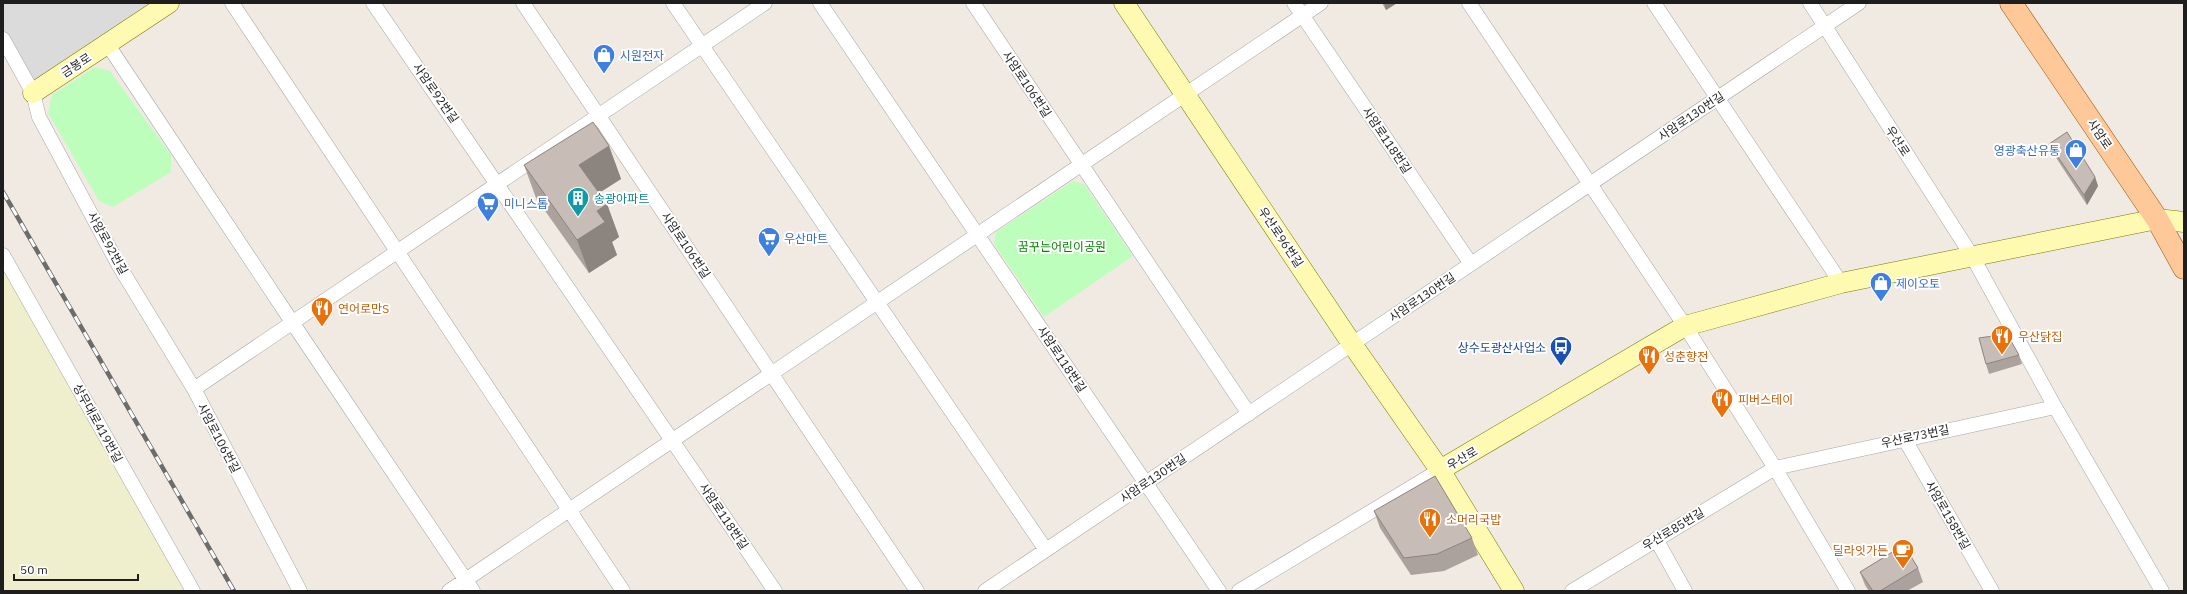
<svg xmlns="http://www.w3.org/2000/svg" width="2187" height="594" font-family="'IBM Plex Sans','Noto Sans KR',sans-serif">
<rect width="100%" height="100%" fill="#f0eae3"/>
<!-- residential -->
<path fill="#dcdbdb" d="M3 3H169L33 93 3 39Z"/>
<!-- farmland -->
<path fill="#f0efcd" d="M3 255 193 591H3Z"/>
<!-- park -->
<path fill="#befebc" d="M95 67 110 71 171 155V172L113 207 99 201 48 113 52 95Z
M1073 181 1084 184 1133 256 1044 317 994 244 996 232Z"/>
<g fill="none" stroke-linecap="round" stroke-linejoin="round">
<!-- street casing -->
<g stroke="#a5a5a5" stroke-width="15">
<path id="street" d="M232 3 623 591
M373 3 775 591
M523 3 917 591
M673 3 1046 550
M820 3 1219 591
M973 3 1249 414
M1294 3 1471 264
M1469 3 1685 326 1775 468 1848 591
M1654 3 1841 283
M1810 3 1972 256 2055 407 2162 591
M3 39 33 93 39 117 118 264 194 389 300 591
M108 45 292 322 473 591
M3 255 193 591
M194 389 765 3
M1904 438 1992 591
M1656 539 1685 591
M449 591 1321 3
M985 591 1859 3
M1239 591 1440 470
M1572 591 1775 468 2055 407"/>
</g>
<!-- secondary casing -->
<g stroke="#7a7a00" stroke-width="21">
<path id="secondary" d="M1124 3 1352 344 1440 470 1514 591
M33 93 169 3
M1440 470 1685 326 1841 283 2157 219 2184 222"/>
</g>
<!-- primary casing -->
<g stroke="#985500" stroke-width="23">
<path id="primary" d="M2011 3 2157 219 2184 268"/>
</g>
<!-- street -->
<use href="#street" stroke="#fff" stroke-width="14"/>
<!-- secondary -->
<use href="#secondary" stroke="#fffab2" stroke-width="20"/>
<!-- primary -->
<use href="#primary" stroke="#ffc899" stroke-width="22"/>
<!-- rail casing -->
<g stroke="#6c6c6c" stroke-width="4.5">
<path id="rail" d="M3 192 234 591"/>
</g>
<!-- rail -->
<use href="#rail" stroke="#fff" stroke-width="3" stroke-dasharray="9" stroke-linecap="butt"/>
</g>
<!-- wall -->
<path fill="#aca29d" d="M1382 3H1397L1386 10Z
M2049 144 2095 177 2098 186 2087 205 2053 153Z
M609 146 621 179 599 193 607 204 619 237 612 242 617 255 589 273 536 198 524 165Z
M2019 355 2022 364 1989 374 1986 364Z
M1374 511 1472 538 1478 555 1444 571 1411 575 1380 528Z
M1918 568 1923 582 1907 591H1869L1865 585 1860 572Z"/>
<!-- shaded-wall -->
<path fill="#8c847f" d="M1384 3H1397L1386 10Z
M609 146 621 179 591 198 579 165Z
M2095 177 2098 186 2087 205 2084 195Z
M607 204 619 237 612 242 617 255 589 273 577 240 597 211Z"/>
<!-- building -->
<path fill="#c8bcb6" stroke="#8c847f" d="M593 122 609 146 579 165 607 204 597 211 605 222 577 240 524 165Z
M2067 132 2095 177 2084 195 2049 144Z
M2007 334 2019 355 1986 364 1979 338Z
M1435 476 1472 538 1437 554 1404 558 1374 511Z
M1904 545 1918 568 1880 591H1873L1860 572Z"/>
<!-- icons -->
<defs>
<g id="shop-pin" transform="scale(1.15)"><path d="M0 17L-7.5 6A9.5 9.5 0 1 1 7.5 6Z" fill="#3f7fe0" stroke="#fff"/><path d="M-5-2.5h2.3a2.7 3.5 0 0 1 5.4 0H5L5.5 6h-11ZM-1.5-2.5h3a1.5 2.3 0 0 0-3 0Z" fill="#fff"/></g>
<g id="building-pin" transform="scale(1.15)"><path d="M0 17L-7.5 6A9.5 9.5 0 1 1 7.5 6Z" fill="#0f9aa8" stroke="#fff"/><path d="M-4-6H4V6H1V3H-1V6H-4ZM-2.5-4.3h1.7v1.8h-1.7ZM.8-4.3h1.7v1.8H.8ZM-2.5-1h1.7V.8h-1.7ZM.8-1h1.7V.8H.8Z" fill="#fff"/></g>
<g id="supermarket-pin" transform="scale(1.15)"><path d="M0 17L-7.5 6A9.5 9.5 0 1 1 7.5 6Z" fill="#3f7fe0" stroke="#fff"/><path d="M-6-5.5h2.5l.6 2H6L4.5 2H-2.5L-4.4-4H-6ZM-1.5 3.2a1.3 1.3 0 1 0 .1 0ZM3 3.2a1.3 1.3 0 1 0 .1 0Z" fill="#fff"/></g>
<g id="restaurant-pin" transform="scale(1.15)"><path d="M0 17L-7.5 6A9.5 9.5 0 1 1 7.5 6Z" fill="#e8710a" stroke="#fff"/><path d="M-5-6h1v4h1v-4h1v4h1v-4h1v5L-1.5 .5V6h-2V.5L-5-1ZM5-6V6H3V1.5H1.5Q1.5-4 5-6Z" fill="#fff"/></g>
<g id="bus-pin" transform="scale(1.15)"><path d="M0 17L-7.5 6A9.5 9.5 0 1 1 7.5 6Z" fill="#1a4fb4" stroke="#fff"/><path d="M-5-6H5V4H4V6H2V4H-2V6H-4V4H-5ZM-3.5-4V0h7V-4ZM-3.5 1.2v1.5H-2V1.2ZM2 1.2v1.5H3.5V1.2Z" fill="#fff"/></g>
<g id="cafe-pin" transform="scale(1.15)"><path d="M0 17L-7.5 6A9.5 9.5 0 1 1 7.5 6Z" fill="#e8710a" stroke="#fff"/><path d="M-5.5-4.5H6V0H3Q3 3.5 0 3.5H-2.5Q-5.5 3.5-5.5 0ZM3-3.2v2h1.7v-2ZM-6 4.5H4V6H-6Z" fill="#fff"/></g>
</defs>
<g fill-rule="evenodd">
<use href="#shop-pin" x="604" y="55"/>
<use href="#shop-pin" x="2076" y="150"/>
<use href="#building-pin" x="578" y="198"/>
<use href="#supermarket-pin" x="488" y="203"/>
<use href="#supermarket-pin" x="769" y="238"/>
<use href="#shop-pin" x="1881" y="283"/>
<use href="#restaurant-pin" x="322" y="308"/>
<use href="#restaurant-pin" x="2002" y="336"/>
<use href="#bus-pin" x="1561" y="347"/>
<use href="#restaurant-pin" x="1649" y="356"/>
<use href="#restaurant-pin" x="1722" y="399"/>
<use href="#restaurant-pin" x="1430" y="519"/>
<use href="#cafe-pin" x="1903" y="550"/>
</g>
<g text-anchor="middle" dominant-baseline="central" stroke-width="4" stroke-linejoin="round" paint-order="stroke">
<!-- shop labels -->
<g font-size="12" fill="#366cbe" stroke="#fff" text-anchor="start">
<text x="620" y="55">시원전자</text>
<text x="2060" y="150" text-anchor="end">영광축산유통</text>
<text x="504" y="203">미니스톱</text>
<text x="784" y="238">우산마트</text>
<text x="1896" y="283">제이오토</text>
</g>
<!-- street labels -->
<g font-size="12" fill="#1e1e1e" stroke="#fff">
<text transform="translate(76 65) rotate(-33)">금봉로</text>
<text transform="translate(1027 84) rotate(56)">사암로106번길</text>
<text transform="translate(436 93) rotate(55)">사암로92번길</text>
<text transform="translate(1691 116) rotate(-34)">사암로130번길</text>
<text transform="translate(2100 134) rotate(56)">사암로</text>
<text transform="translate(1387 140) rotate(56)">사암로118번길</text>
<text transform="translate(1898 141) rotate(57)">우산로</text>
<text transform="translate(1281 237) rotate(56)">우산로96번길</text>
<text transform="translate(108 243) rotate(61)">사암로92번길</text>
<text transform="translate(686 245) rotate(56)">사암로106번길</text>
<text transform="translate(1422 297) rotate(-34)">사암로130번길</text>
<text transform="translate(1062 359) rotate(56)">사암로118번길</text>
<text transform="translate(98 423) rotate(61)">상무대로419번길</text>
<text transform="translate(1915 436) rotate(-12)">우산로73번길</text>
<text transform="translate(219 438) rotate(62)">사암로106번길</text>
<text transform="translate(1462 458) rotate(-30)">우산로</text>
<text transform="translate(1153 478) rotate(-34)">사암로130번길</text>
<text transform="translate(1948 515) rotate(60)">사암로158번길</text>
<text transform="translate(724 516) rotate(56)">사암로118번길</text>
<text transform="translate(1673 529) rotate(-31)">우산로85번길</text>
</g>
<!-- culture labels -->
<g font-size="12" fill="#0d838f" stroke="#fff" text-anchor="start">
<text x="594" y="198">송광아파트</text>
</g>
<!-- park labels -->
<g font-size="12" fill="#068602" stroke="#fff">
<text x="1062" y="246">꿈꾸는어린이공원</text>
</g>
<!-- food labels -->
<g font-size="12" fill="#c56008" stroke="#fff" text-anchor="start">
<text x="338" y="308">연어로만S</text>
<text x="2018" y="336">우산닭집</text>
<text x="1664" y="356">성춘향전</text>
<text x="1738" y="399">피버스테이</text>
<text x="1446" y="519">소머리국밥</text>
<text x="1888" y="550" text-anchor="end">딜라잇가든</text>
</g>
<!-- transit labels -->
<g font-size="12" fill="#164399" stroke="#fff" text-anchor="end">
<text x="1546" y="347">상수도광산사업소</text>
</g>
</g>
<!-- border -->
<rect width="2187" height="594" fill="none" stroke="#1e1e1e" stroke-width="8"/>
<!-- scale -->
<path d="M14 574v6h124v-6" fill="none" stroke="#1e1e1e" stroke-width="2"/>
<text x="20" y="574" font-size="12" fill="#1e1e1e" stroke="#ffffff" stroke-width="3" paint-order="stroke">50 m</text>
</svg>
